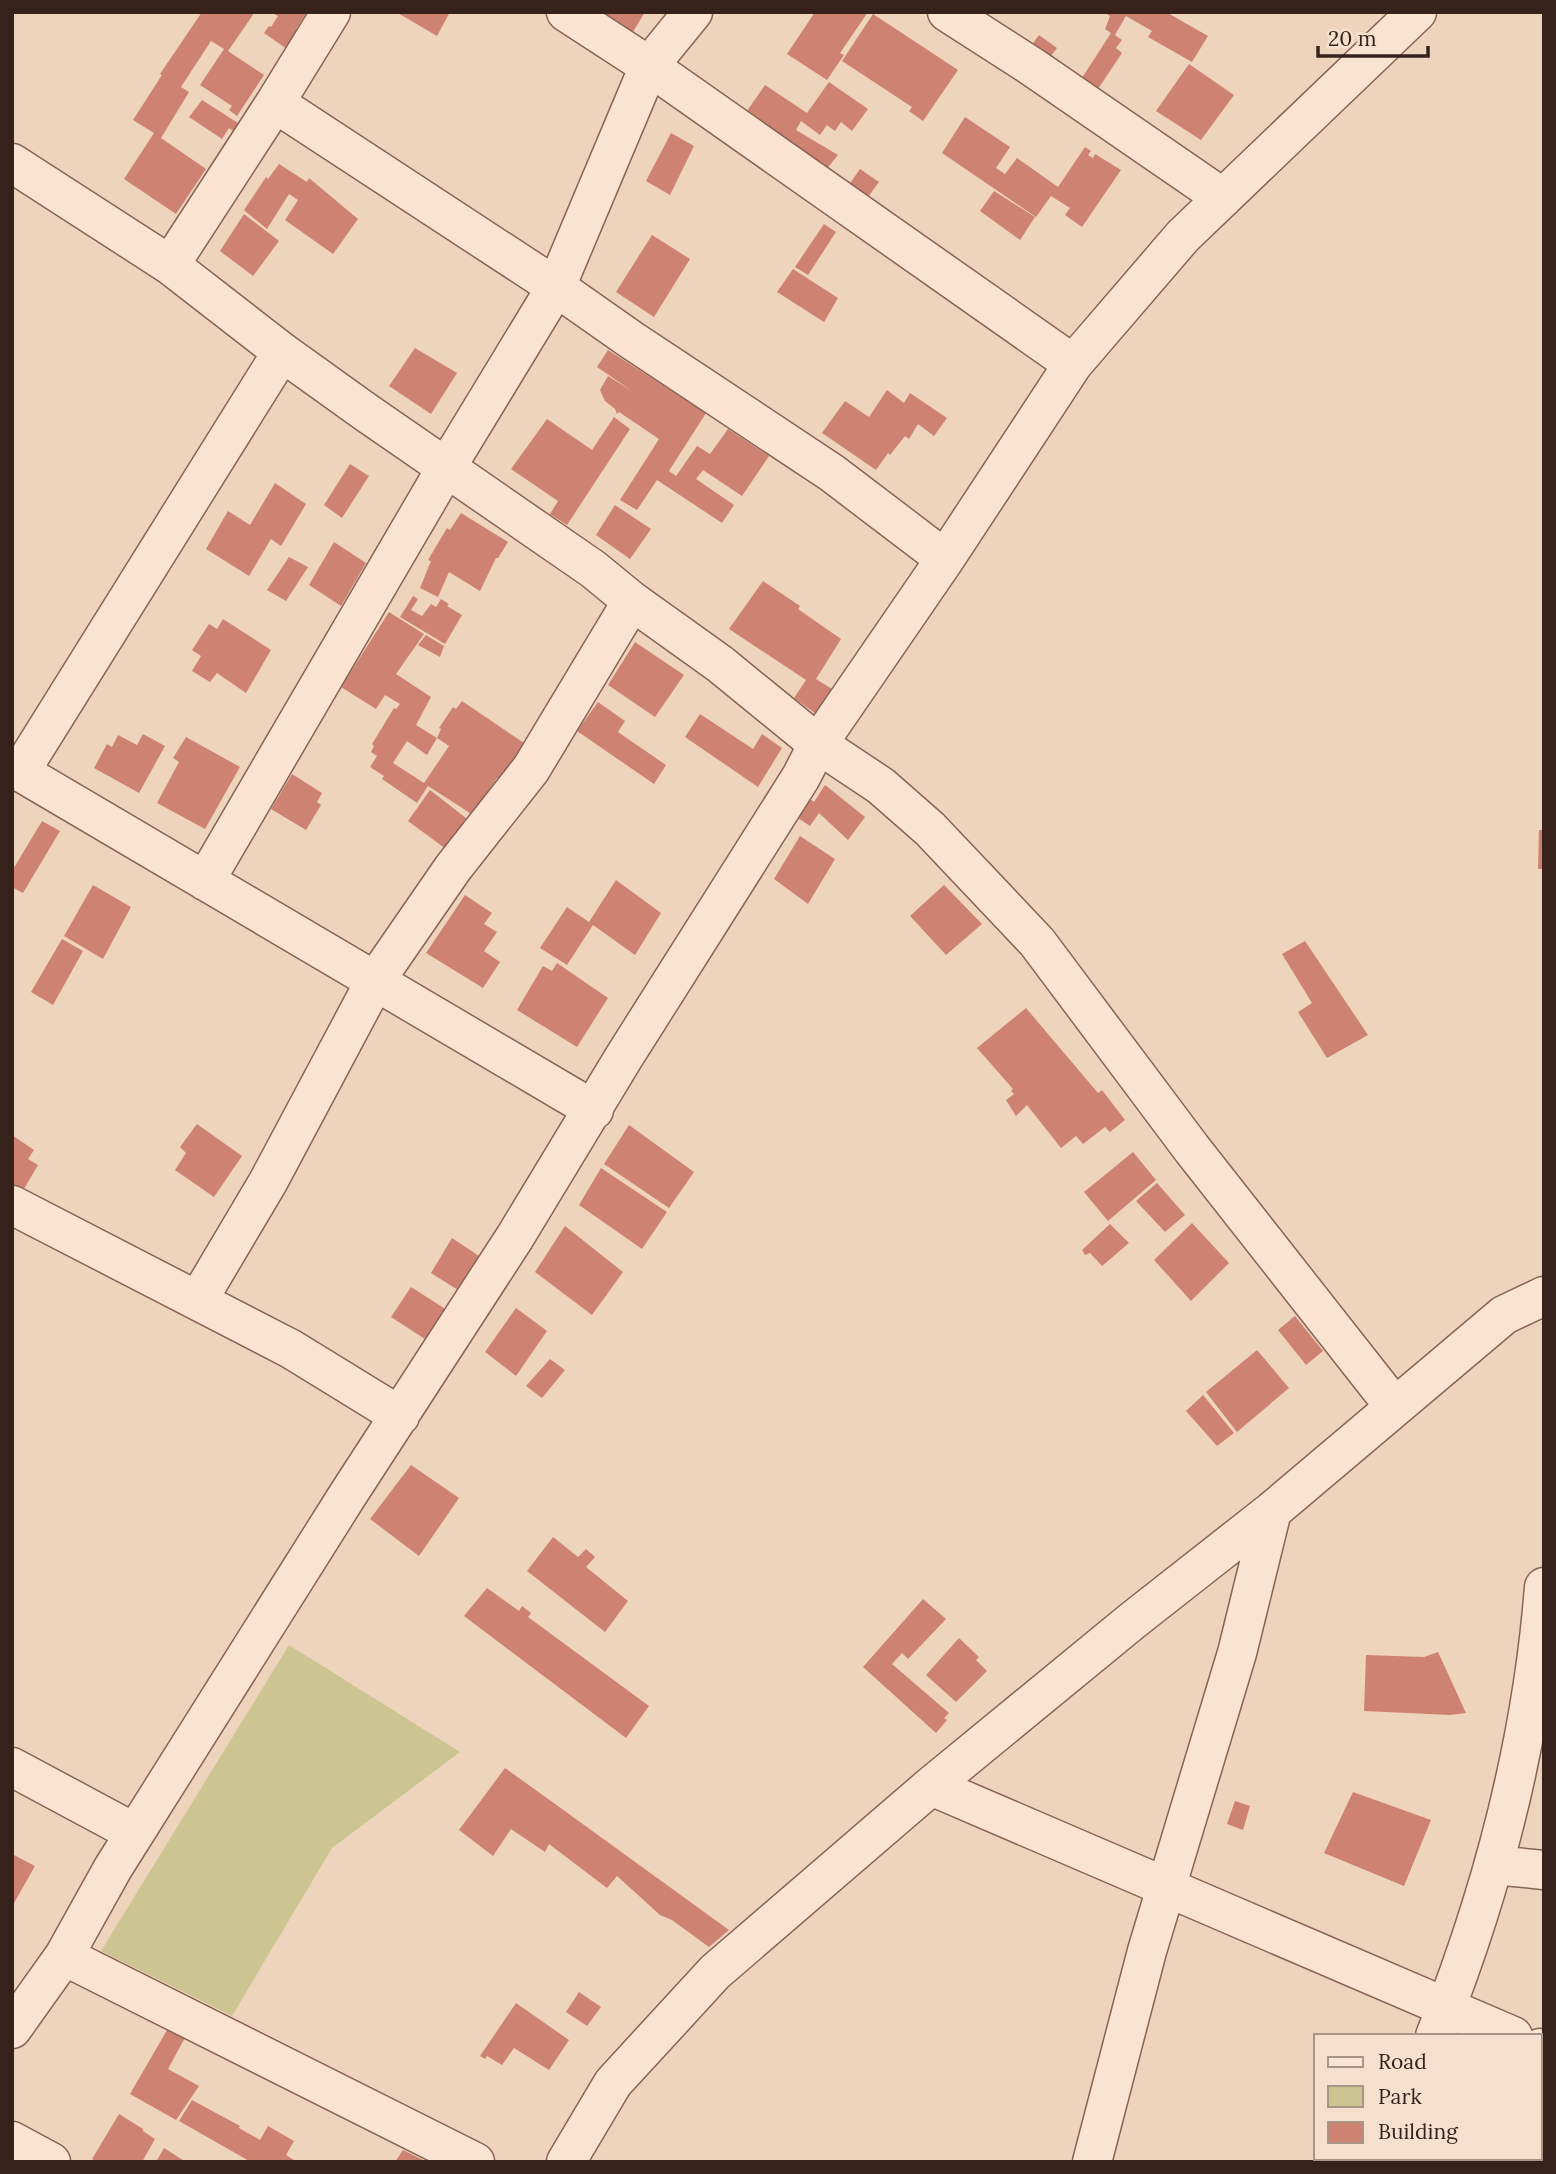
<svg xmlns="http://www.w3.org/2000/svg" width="1556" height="2174" font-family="Lora,serif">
<rect width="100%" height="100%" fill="#efd4bd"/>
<!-- green -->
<path fill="#cdc591" d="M289 1645 460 1752 332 1848 232 2016 101 1951Z"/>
<!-- building -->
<path fill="#ce8272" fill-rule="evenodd" d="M202 12H255L228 51 264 75 237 116 229 110 232 106 200 85 224 49 211 41 181 87 189 92 161 138 206 169 176 214 124 179 154 133 133 120 162 75 160 74Z
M270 12H307L296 29 300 32 287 49 264 33 269 26 271 27 278 16Z
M396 12H450L437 36Z
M585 12H645L628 40Z
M815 12H868L840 53 844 55 827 80 787 54Z
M1103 12H1166L1208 36 1192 62 1148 37 1152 31 1126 16 1115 35 1122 40 1116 48 1122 53 1092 98 1076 87 1111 33 1105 29 1110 16Z
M873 14 958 70 923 121 909 111 912 107 842 61Z
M1039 35 1057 48 1040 70 1022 58Z
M1189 64 1234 95 1201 140 1156 111Z
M829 82 868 109 852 131 841 122 835 131 827 125 820 135 801 121 796 130 838 155 821 176 740 121 765 85 807 113Z
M202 100 241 125 236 133 229 128 222 139 189 117Z
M965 117 1010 147 996 168 1005 174 1017 158 1058 187 1085 147 1091 151 1088 155 1093 158 1095 154 1121 170 1082 227 1065 215 1070 208 1051 196 1036 217 942 153Z
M671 133 694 146 670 195 646 181Z
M279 164 307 182 309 178 358 219 333 254 285 220 298 200 289 194 267 229 244 210 266 177 268 179Z
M860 169 879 182 863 204 844 192Z
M994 191 1035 217 1020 240 980 211Z
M244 214 279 241 253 276 220 251Z
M824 224 836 232 808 275 795 267Z
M652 235 690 259 654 317 616 292Z
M793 269 838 298 824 322 777 292Z
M415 348 457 373 431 414 389 386Z
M608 350 706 413 669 471 676 476 697 446 710 454 728 429 769 456 742 496 703 470 696 479 734 505 722 523 657 480 637 510 620 500 659 439 619 412 617 414 615 409 605 401 600 390 608 376 632 391 597 367Z
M887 390 904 403 910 393 947 418 934 436 918 424 909 439 905 436 890 455 888 453 876 470 822 433 845 401 869 417Z
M614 417 630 429 567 525 550 514 558 501 511 469 547 419 592 450Z
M350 464 369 476 342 518 324 505Z
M275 483 306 504 281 546 271 539 249 576 206 549 228 511 250 525Z
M615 505 651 529 630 559 596 535Z
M461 513 508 542 498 558H496L480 591 449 572 438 597 420 588 431 561 428 560 447 528 450 530Z
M334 542 366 563 341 606 309 585Z
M289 557 308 567 286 601 267 590Z
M763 581 800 606 798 609 841 639 816 679 832 689 815 713 794 698 806 680 729 629Z
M413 596 418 599 411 610 422 616 431 604 436 607 441 599 449 604 447 606 462 615 445 644 400 617Z
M389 612 424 634 396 674 431 697 416 725 437 738 441 729 439 728 453 707 456 709 462 701 524 743 499 780 497 778 473 815 428 786 417 803 382 779 384 776 370 767 377 756 371 752 374 746 372 744 394 708 396 709 400 704 385 695 376 709 341 687ZM437 738 449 746 424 783 393 763 407 741 427 755Z
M223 619 271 650 246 693 217 673 210 682 192 671 201 656 192 650 209 624 217 629Z
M426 635 444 646 440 657 418 645Z
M635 642 684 675 655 717 608 685Z
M598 702 625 721 618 732 666 765 654 784 577 731Z
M700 714 753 749 762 734 782 748 758 787 685 737Z
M143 734 165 746 139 793 94 768 107 744 112 747 118 735 137 745Z
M186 737 240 767 205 829 157 803 179 762 173 758Z
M292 774 322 793 317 802 321 805 306 830 271 809Z
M825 785 865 817 848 840 819 813 810 826 798 818 810 799 814 802Z
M430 790 466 818 459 829 463 832 450 852 408 821Z
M42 821 60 831 23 893 12 887V871Z
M1539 830H1544V869H1538Z
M800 836 835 859 808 904 774 879Z
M616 880 661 913 635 955 593 925 567 965 540 948 567 907 589 922Z
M93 885 131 907 103 959 64 936Z
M944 885 982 924 946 955 910 916Z
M465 895 492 913 484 924 497 932 484 951 500 962 483 988 426 953Z
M62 939 83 951 53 1005 31 992Z
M1305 941 1368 1035 1327 1058 1298 1012 1312 1003 1282 954Z
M557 963 608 998 577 1047 517 1010 543 966 552 971Z
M1026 1008 1098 1093 1102 1090 1125 1120 1110 1132 1105 1127 1083 1144 1076 1136 1061 1148 1027 1105 1016 1116 1006 1100 1014 1094 1011 1091 1013 1089 977 1048Z
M197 1124 242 1156 214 1197 175 1170 186 1153 180 1147Z
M629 1125 694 1172 669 1208 604 1164Z
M12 1135 34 1150 28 1159 38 1165 21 1194 12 1188Z
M1133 1152 1156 1180 1108 1221 1084 1192Z
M601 1168 667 1212 642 1249 579 1205Z
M1157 1183 1185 1215 1165 1232 1136 1201Z
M1192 1223 1229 1263 1191 1301 1154 1260Z
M1110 1224 1129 1243 1102 1266 1090 1253 1085 1255 1082 1250Z
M565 1226 623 1272 592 1315 535 1272Z
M452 1238 479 1256 458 1290 431 1273Z
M411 1287 447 1310 428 1341 391 1317Z
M516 1308 547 1331 516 1376 485 1352Z
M1295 1316 1323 1351 1306 1365 1278 1330Z
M1257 1350 1289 1388 1237 1432 1206 1392Z
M550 1359 565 1370 542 1398 526 1386Z
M1203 1395 1234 1433 1217 1446 1186 1411Z
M411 1465 459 1498 419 1556 370 1519Z
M553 1537 578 1557 586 1549 595 1557 586 1567 628 1601 605 1632 527 1571Z
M487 1588 519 1611 522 1606 531 1613 528 1617 649 1706 626 1738 464 1616Z
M923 1599 946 1619 908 1659 902 1653 892 1664 949 1713 944 1718 947 1720 936 1733 863 1667Z
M959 1638 979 1657 976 1660 987 1671 956 1702 926 1675Z
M1438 1652 1466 1713 1450 1715 1364 1711 1366 1655 1424 1657Z
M505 1768 551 1801 729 1930 709 1947 672 1920 660 1915 617 1876 607 1888 549 1844 545 1852 511 1829 493 1856 459 1830Z
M1353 1792 1431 1820 1404 1886 1324 1853Z
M1235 1801 1250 1806 1243 1830 1227 1824Z
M12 1854 35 1866 14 1903 12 1902Z
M579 1992 601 2007 587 2026 566 2012Z
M516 2003 569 2040 549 2070 514 2048 502 2065 487 2056 485 2059 480 2056Z
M170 2025 187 2034 168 2069 199 2086 176 2120 130 2094Z
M192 2100 240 2126 239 2128 260 2140 268 2126 294 2141 286 2155 297 2162H251L179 2121Z
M119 2114 143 2129V2131L155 2139 142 2162H97L92 2159Z
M164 2148 186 2162H156Z
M403 2150 427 2162H395Z"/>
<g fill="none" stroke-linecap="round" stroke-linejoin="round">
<!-- minor casing -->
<g stroke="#876456" stroke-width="41">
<path id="minor" d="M566 12 649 66 693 12
M947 12 1031 66 1223 198
M275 103 331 12
M12 163 170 265 282 352 367 413 593 569 632 601 720 664 818 744 881 786 930 829 1037 942 1192 1149 1394 1406
M170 265 275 103 556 287 630 339 832 473 945 559
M12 767 594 1110
M20 772 282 352
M205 881 446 468 556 287 649 66 1073 364
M12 1205 291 1349 400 1416
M198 1300 268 1182 375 981 453 868 531 769 632 601
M12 1767 135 1833
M931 1786 1513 2036
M1494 1865 1544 1870
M64 1956 475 2162
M12 2029 64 1956 113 1868 347 1496 515 1237 624 1057 801 777 818 744 945 559 1073 364 1183 236 1417 12
M1435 2036C1492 1893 1532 1741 1544 1587
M1540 2048 1544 2049
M12 2141 51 2162
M566 2162 613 2083 715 1972 931 1786 1132 1621 1272 1511 1504 1315 1544 1296
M1092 2162 1147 1951 1237 1653 1272 1511
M1384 2162 1385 2158"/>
</g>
<!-- minor -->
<use href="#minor" stroke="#fae3d0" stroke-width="38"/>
</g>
<!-- border -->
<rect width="1556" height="2174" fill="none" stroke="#36221b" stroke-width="28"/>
<!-- legend -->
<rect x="1314" y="2034" width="228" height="126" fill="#f6e0cd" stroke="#a99486" stroke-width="2"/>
<rect x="1328" y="2057" width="35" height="10" fill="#fae3d0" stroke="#a99486" stroke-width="2"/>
<text x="1378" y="2069" font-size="21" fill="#36221b">Road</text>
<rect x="1328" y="2086" width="35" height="21" fill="#cdc591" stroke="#a99486" stroke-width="2"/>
<text x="1378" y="2104" font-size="21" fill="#36221b">Park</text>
<rect x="1328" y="2122" width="35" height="21" fill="#ce8272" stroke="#a99486" stroke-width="2"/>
<text x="1378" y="2139" font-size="21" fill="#36221b">Building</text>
<!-- scale -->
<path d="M1318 46v10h110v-10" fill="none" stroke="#36221b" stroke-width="3.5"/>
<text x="1328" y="46" font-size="21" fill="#36221b" stroke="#f6e0cd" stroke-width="5" paint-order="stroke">20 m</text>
</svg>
